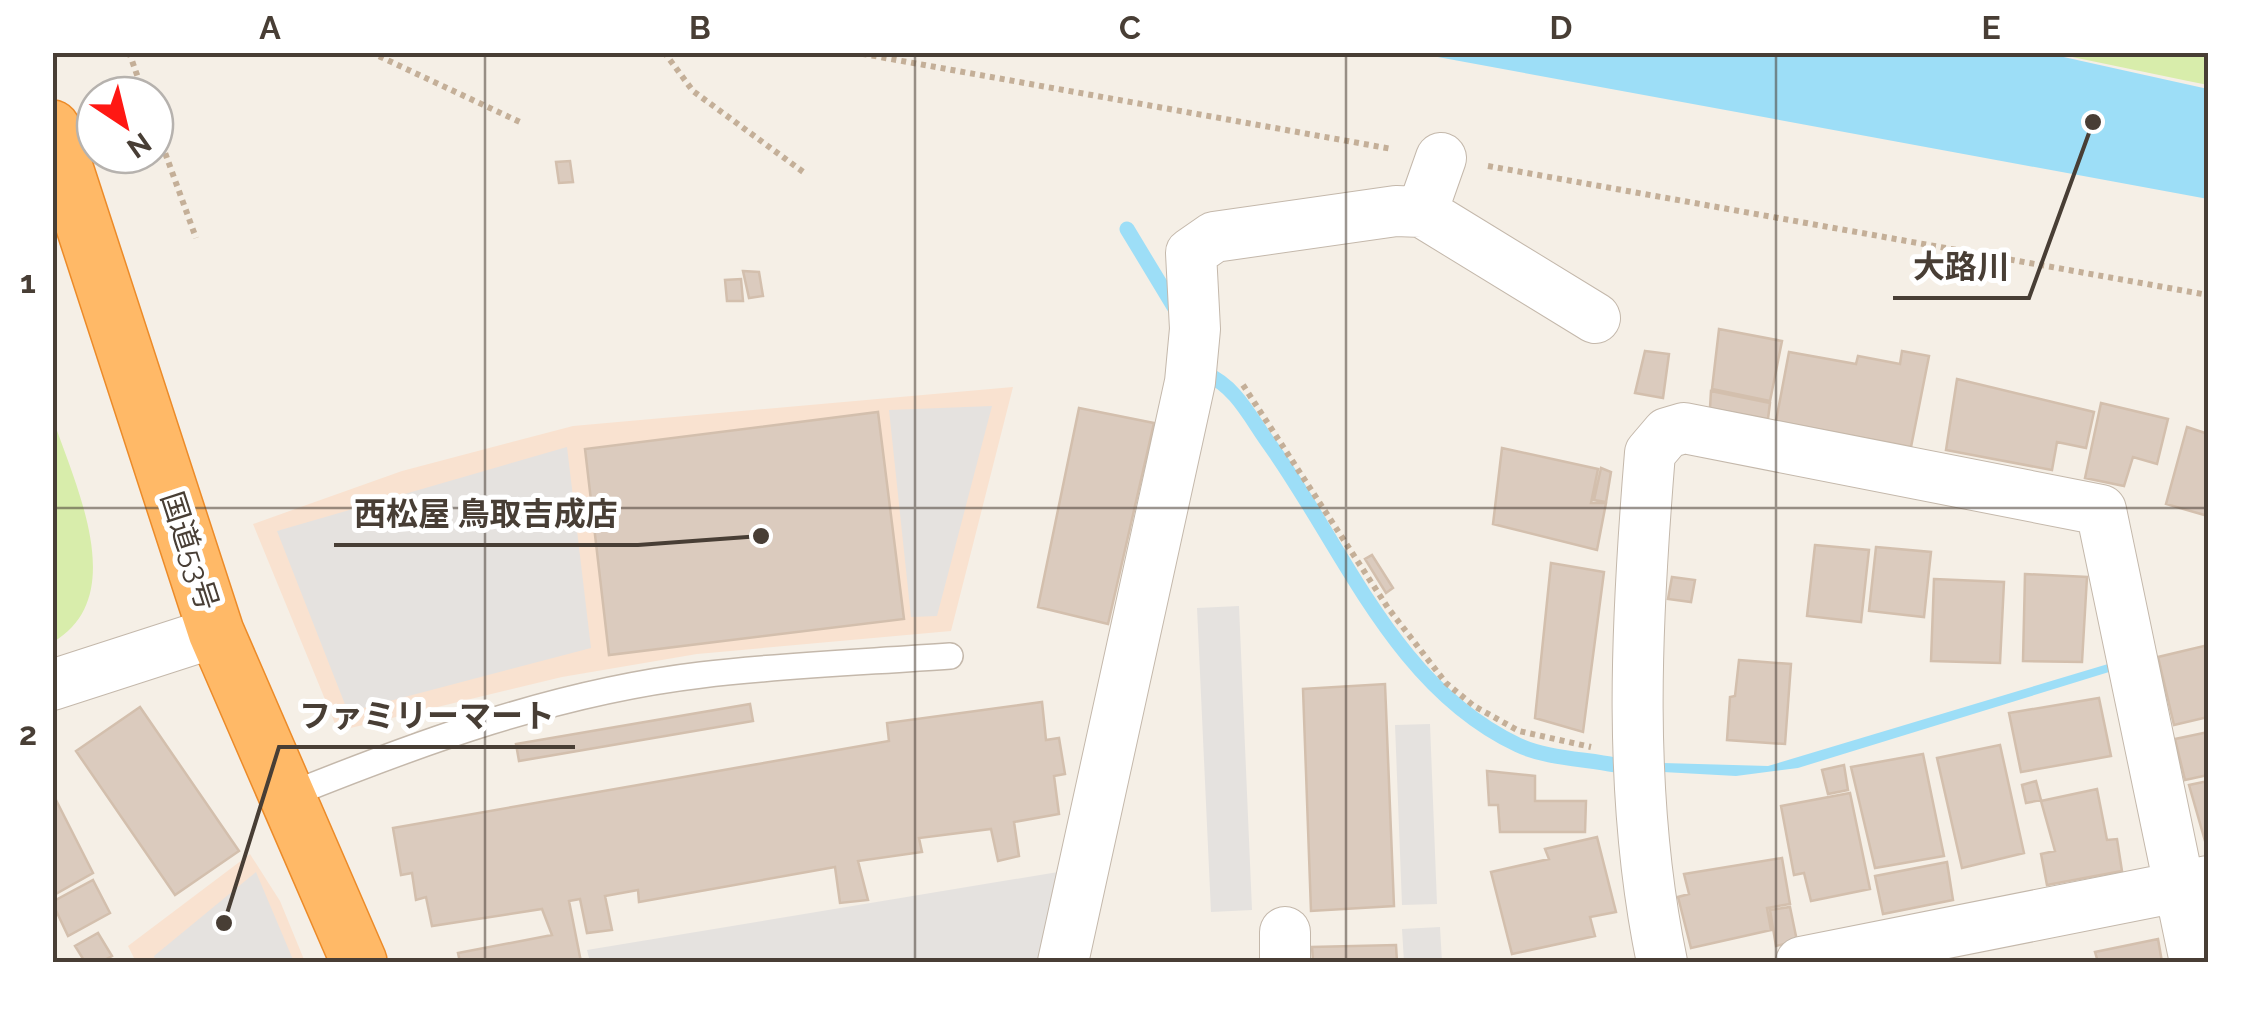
<svg xmlns="http://www.w3.org/2000/svg" width="2261" height="1015" font-family="Raleway,'Noto Sans JP',sans-serif">
<rect width="100%" height="100%" fill="#f5efe6"/>
<!-- commercial -->
<path fill="#f9e2d0" d="M1013 387 951 631 697 654 562 677 338 731 253 524 402 471 573 426Z
M250 854 280 901 305 962H136L128 946Z"/>
<!-- green -->
<path fill="#d8edab" d="M2053 53H2208V85L2188 81Z
M52 416C73 481 132 596 53 642Z"/>
<!-- parking -->
<path fill="#e5e2df" d="M992 406 937 616 911 617 889 410Z
M567 447 591 648 348 712 277 531Z
M1239 606 1252 910 1211 912 1197 608Z
M1430 724 1437 904 1402 905 1395 725Z
M1070 870 1040 962H590L587 950Z
M256 872 294 962H156L154 956Z
M1440 927 1442 962H1404L1402 929Z"/>
<!-- water -->
<path fill="#9ddef7" d="M1416 53 2041 52 2208 89V199Z
M2108 664 2109 672 1798 768 1736 776 1663 772V763L1768 766Z"/>
<g fill="none" stroke-linecap="round" stroke-linejoin="round">
<!-- stream -->
<path stroke="#9ddef7" stroke-width="15" d="M1127 229 1176 310
M1206 374C1236 386 1251 419 1270 445 1344 549 1396 688 1518 745 1545 758 1585 759 1615 765"/>
</g>
<!-- building -->
<path fill="#dbcbbe" stroke="#d3bfad" stroke-width="2.5" d="M570 161 573 182 559 183 556 162Z
M743 271 759 272 763 296 749 298Z
M741 279 743 301H727L725 280Z
M1719 329 1782 341 1770 401 1712 389Z
M1645 351 1669 354 1663 398 1635 393Z
M1902 351 1929 356 1911 447 1776 421 1789 352 1856 364 1858 356 1900 364Z
M1957 379 2094 412 2086 448 2057 442 2052 470 1946 450Z
M1711 391 1770 403 1768 419 1710 408Z
M2101 403 2168 419 2157 464 2133 457 2124 486 2085 478Z
M1079 408 1154 423 1108 624 1038 607Z
M878 412 904 619 609 655 585 449Z
M2187 427 2208 434V516L2166 504Z
M1502 448 1598 469 1591 503H1606L1597 550 1493 524Z
M1601 468 1611 472 1606 502 1594 500Z
M1815 545 1869 550 1861 622 1807 616Z
M1876 547 1931 552 1924 617 1869 611Z
M1372 555 1393 588 1386 593 1365 559Z
M1551 563 1604 572 1583 732 1535 718Z
M2025 574 2087 577 2082 662 2023 661Z
M1672 577 1695 580 1691 602 1668 599Z
M1934 579 2004 582 2000 663 1931 661Z
M2208 645V717L2174 725 2158 657Z
M1739 660 1791 664 1785 744 1727 740 1730 697 1735 696Z
M1385 684 1394 906 1311 911 1303 689Z
M2099 698 2111 756 2021 772 2009 713Z
M1042 702 1046 740 1059 738 1065 774 1054 776 1059 814 1014 822 1019 856 998 861 991 829 919 838 922 852 858 861 868 900 840 903 835 867 639 902 638 890 605 896 612 930 587 933 580 899 569 901 581 962H460L458 953 552 935 542 909 432 926 426 897 416 900 412 873 401 875 393 828 889 741 887 723Z
M750 704 753 721 519 761 516 744Z
M140 707 239 851 175 895 76 751Z
M2208 732V775L2185 780 2175 739Z
M2000 745 2024 853 1962 868 1937 758Z
M1923 754 1944 856 1875 868 1851 767Z
M1844 765 1848 790 1828 794 1822 770Z
M1487 771 1535 776V801H1586L1585 832H1500L1498 805H1489Z
M2036 781 2041 800 2026 803 2022 785Z
M2208 781V840L2205 841 2189 785Z
M2097 789 2107 840 2117 839 2122 871 2047 885 2041 854 2055 851 2041 801Z
M1850 793 1870 889 1811 901 1804 873 1794 875 1781 806Z
M55 798 93 873 52 896V800Z
M1597 837 1616 912 1590 917 1595 936 1512 954 1491 872 1549 859 1545 849Z
M1782 858 1790 904 1767 908 1771 930 1691 948 1678 897 1689 894 1684 874Z
M1947 862 1953 900 1883 914 1875 876Z
M93 880 110 913 68 936 52 902Z
M1790 907 1797 941 1776 946 1770 910Z
M98 933 112 956 101 962H85L75 946Z
M2158 939 2162 962H2098L2095 952Z
M1396 945 1397 962H1313L1312 947Z"/>
<g fill="none" stroke-linecap="round" stroke-linejoin="round">
<!-- lane casing -->
<g stroke="#c4b8ab" stroke-width="28">
<path id="lane" d="M287 796C421 742 557 692 701 675 783 665 867 662 950 656"/>
</g>
<!-- street casing -->
<g stroke="#c4b8ab" stroke-width="52">
<path id="street" d="M1422 212 1595 318
M52 685 216 632
M1285 932V962
M1063 962 1190 382 1195 329 1191 253 1214 237 1396 211 1422 212 1441 158
M1662 962C1627 794 1636 623 1650 453L1667 433 1684 428 2101 510 2195 962
M1801 962 2208 881"/>
</g>
<!-- highway casing -->
<g stroke="#ec8b29" stroke-width="58">
<path id="highway" d="M52 128 216 632 359 962"/>
</g>
<!-- path -->
<path stroke="#c4af98" stroke-width="6" stroke-dasharray="5 5" stroke-linecap="butt" d="M129 52 144 95
M370 52 522 123
M664 52 693 91 806 174
M852 52 1392 149
M155 125 196 238
M1488 166 2208 295
M1243 385 1388 608 1446 683 1474 706 1519 731 1591 747"/>
<!-- lane -->
<use href="#lane" stroke="#fff" stroke-width="25"/>
<!-- street -->
<use href="#street" stroke="#fff" stroke-width="50"/>
<!-- highway -->
<use href="#highway" stroke="#ffb967" stroke-width="55"/>
</g>
<!-- grid -->
<path fill="none" stroke="#483e35" stroke-width="2.5" stroke-opacity="0.55" d="M485 52V962M915 52V962M1346 52V962M1776 52V962M52 508H2208"/>
<g text-anchor="middle" dominant-baseline="central" stroke-width="10" stroke-linejoin="round" paint-order="stroke">
<!-- street labels -->
<g font-size="30" fill="#483e35" stroke="#fff">
<text transform="translate(190 551) rotate(72)">国道53号</text>
</g>
</g>
<!-- callouts -->
<path fill="none" stroke="#483e35" stroke-width="4" d="M2093 122L2029 298H1893M761 536L638 545H334M224 923L279 747H575"/>
<g fill="#483e35" stroke="#fff" stroke-width="4">
<circle cx="2093" cy="122" r="10"/>
<circle cx="761" cy="536" r="10"/>
<circle cx="224" cy="923" r="10"/>
</g>
<g font-size="32" text-anchor="middle" font-weight="bold" fill="#483e35" stroke="#fff" stroke-width="10" stroke-linejoin="round" paint-order="stroke">
<text x="1961" y="278">大路川</text>
<text x="486" y="525">西松屋 鳥取吉成店</text>
<text x="427" y="727">ファミリーマート</text>
</g>
<!-- border -->
<rect width="2261" height="1015" fill="none" stroke="#ffffff" stroke-width="110"/>
<!-- north arrow -->
<g transform="translate(125 125) rotate(145)"><circle r="48" fill="#ffffff" stroke="#b6b2ae" stroke-width="2.5"/>
<path d="M0-8L18 38L0 25L-18 38Z" fill="#ff1813"/>
<text y="-15" font-size="28" font-weight="bold" text-anchor="middle" fill="#483e35">N</text>
</g>
<rect x="55" y="55" width="2151" height="905" fill="none" stroke="#483e35" stroke-width="4"/>
<g font-size="32" text-anchor="middle" font-weight="bold" fill="#483e35">
<text x="270" y="39">A</text>
<text x="700" y="39">B</text>
<text x="1130" y="39">C</text>
<text x="1561" y="39">D</text>
<text x="1991" y="39">E</text>
<text x="28" y="293">1</text>
<text x="28" y="745">2</text>
</g>
</svg>
